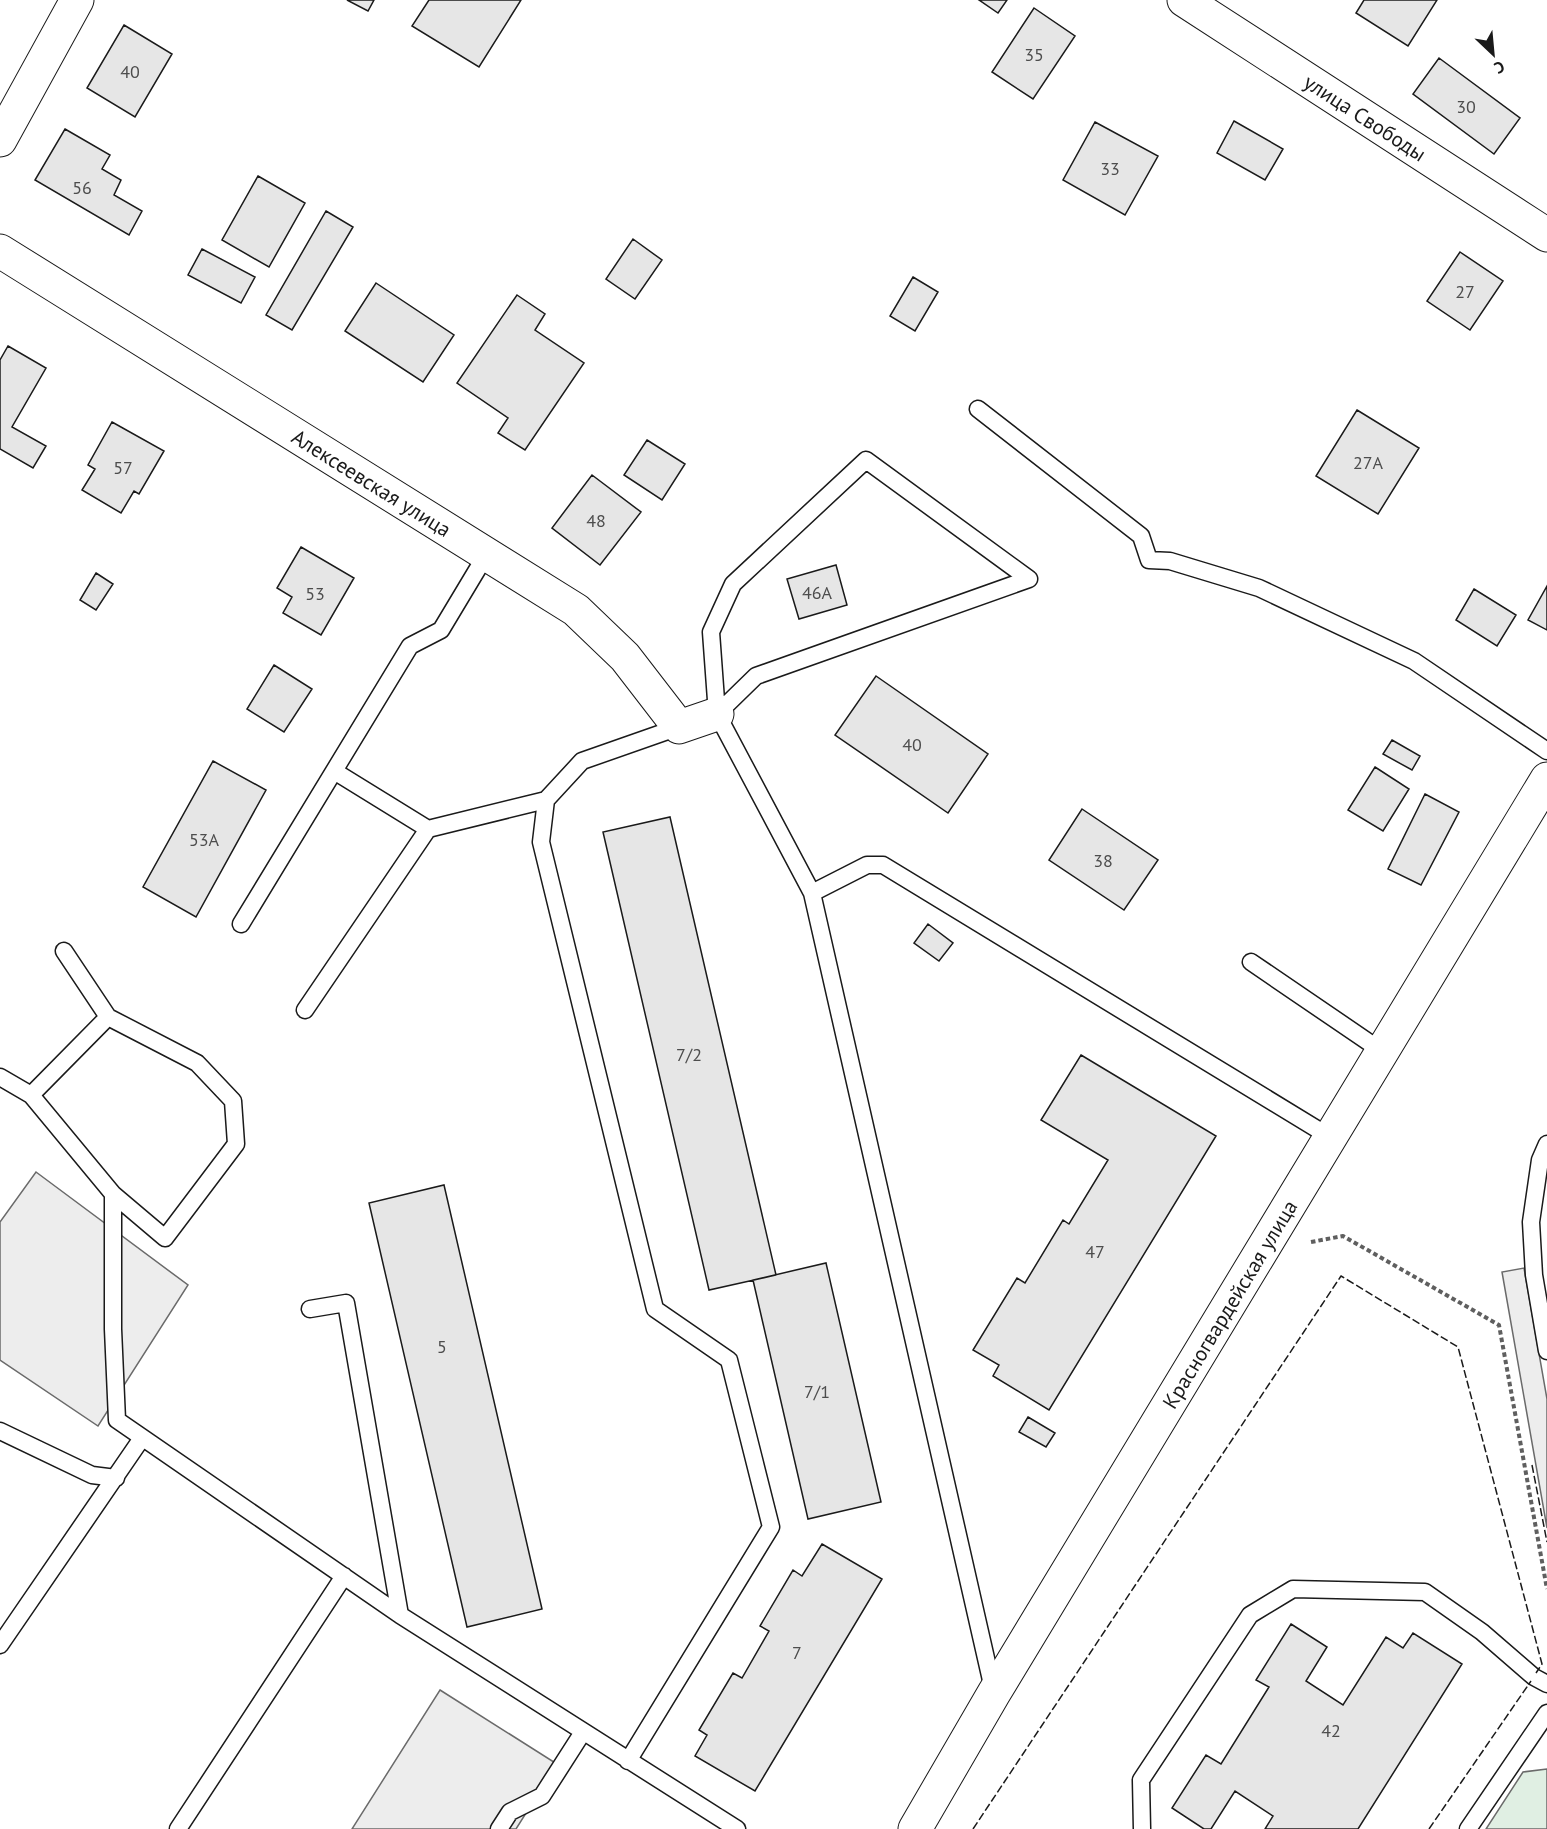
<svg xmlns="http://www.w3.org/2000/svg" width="1547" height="1829" font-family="'PT Sans',sans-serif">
<rect width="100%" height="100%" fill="#fff"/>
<!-- green -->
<path fill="#e0efe3" stroke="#6a6a6a" stroke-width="1.5" d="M1547 1769V1829H1486L1523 1772Z"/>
<!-- parking -->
<path fill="#ededed" stroke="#6a6a6a" stroke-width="1.5" d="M36 1172 188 1285 98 1426 0 1360V1222Z
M1524 1268 1547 1399V1528L1502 1272Z
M440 1690 557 1764 516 1829H352Z"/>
<!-- building -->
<path fill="#e6e6e6" stroke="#1a1a1a" stroke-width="1.5" d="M347 0H374L368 11Z
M429 0H521L479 67 412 26Z
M979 0H1007L998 13Z
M1364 0H1437L1408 46 1356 13Z
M1034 8 1075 36 1033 99 992 72Z
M124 25 172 54 135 117 87 88Z
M1439 58 1520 118 1494 154 1413 94Z
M1234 121 1283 149 1265 180 1217 153Z
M1095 122 1158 156 1125 215 1063 180Z
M65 129 110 155 102 169 121 180 114 195 142 211 129 235 35 180Z
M258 176 305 203 269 267 222 240Z
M326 211 353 227 292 330 266 315Z
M633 239 662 260 635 299 606 279Z
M202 249 255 277 241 303 188 275Z
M1460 252 1503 281 1470 330 1427 301Z
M913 277 938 292 915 331 890 316Z
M376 283 454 335 423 382 345 331Z
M517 295 545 314 535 330 584 363 525 450 498 433 508 418 457 383Z
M8 346 46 368 12 427 46 446 33 468 0 449V360Z
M1357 410 1419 448 1378 514 1316 476Z
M112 422 164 451 139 494 134 491 121 513 82 490 95 469 88 465Z
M647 440 685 464 662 500 624 475Z
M592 475 641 512 600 565 552 528Z
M301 547 354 578 321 635 283 613 292 597 277 588Z
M836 565 847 605 799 619 787 579Z
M96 573 113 584 96 610 80 600Z
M1547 586V630L1528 620Z
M1474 589 1516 615 1497 646 1456 620Z
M274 665 312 689 284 732 247 709Z
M876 676 988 754 948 813 835 735Z
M1392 740 1420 756 1412 770 1383 754Z
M213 761 266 790 196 917 143 887Z
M1375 767 1409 789 1383 831 1348 810Z
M1425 794 1459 812 1421 885 1388 869Z
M1082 809 1158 860 1124 910 1049 860Z
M670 817 776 1275 709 1290 603 832Z
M928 924 953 943 939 961 914 943Z
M1081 1055 1216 1136 1049 1410 993 1376 999 1365 973 1350 1017 1278 1025 1283 1063 1220 1069 1224 1108 1160 1041 1120Z
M444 1185 542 1609 467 1627 369 1203Z
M826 1263 881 1502 808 1519 753 1280Z
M1028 1417 1055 1433 1046 1447 1019 1432Z
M822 1544 882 1579 755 1791 695 1756 707 1735 699 1730 733 1673 742 1678 769 1631 760 1626 793 1570 802 1576Z
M1291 1624 1327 1647 1306 1681 1343 1705 1386 1637 1403 1648 1413 1633 1462 1664 1358 1829H1265L1273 1816 1235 1791 1211 1829H1204L1172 1808 1206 1755 1221 1764 1269 1687 1256 1680Z"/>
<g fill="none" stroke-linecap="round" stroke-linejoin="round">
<!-- lane casing -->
<g stroke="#1a1a1a" stroke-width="19">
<path id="lane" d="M978 409 1141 536 1149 560 1170 561 1259 588 1414 661 1547 751
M717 714 756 676 1029 579
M334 771 428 829
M812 893 867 865H883L1330 1137
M241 924 410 646 441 630 486 555
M1251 962 1383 1052
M305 1010 428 829 546 800
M0 1077 31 1095 113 1194 165 1238 236 1144 233 1101 197 1063 108 1017 64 951
M31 1095 108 1017
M1547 1144 1540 1160 1531 1222 1534 1275 1547 1351
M113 1194V1329L117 1420 400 1615 737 1829
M310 1309 346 1303 400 1615
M0 1431 92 1475 116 1478
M0 1645 142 1438
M993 1689 812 893 717 714 711 632 733 584 866 460 1029 579
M628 1761 771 1527 729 1360 655 1309 541 842 546 800 582 761 679 727
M178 1829 344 1576
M499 1829 510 1812 542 1796 583 1732
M1142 1829 1141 1780 1250 1615 1293 1589 1425 1592 1482 1632 1534 1677 1547 1684
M1468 1829 1547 1713"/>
</g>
<!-- street casing -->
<g stroke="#1a1a1a" stroke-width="35">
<g id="street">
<path id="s1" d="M1184 0 1547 235"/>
<path d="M0 140 77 0"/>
<path id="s2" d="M0 251 576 610 625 657 679 727 717 714"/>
<path id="s3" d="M915 1829 994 1693 1547 779"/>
</g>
</g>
<!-- path -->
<path stroke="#5f5f5f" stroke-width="4" stroke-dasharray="4.5 3" stroke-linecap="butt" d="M1311 1242 1343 1236 1499 1325 1547 1589"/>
<!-- lane -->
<use href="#lane" stroke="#fff" stroke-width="16"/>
<!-- street -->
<use href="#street" stroke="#fff" stroke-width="33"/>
<!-- fence -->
<path stroke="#1a1a1a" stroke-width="1.5" stroke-dasharray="8 3" stroke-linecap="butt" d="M1532 1465 1547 1542
M973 1829 1341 1276 1458 1347 1542 1664 1536 1673
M1429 1829 1531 1681"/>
</g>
<g text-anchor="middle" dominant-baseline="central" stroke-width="4.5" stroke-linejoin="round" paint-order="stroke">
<!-- number labels -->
<g font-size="18" fill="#4d4d4d">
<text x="1034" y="54">35</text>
<text x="130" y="71">40</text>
<text x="1466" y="106">30</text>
<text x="1110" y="168">33</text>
<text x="82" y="187">56</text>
<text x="1465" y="291">27</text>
<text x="1368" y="462">27А</text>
<text x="123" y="467">57</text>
<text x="596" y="520">48</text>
<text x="817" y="592">46А</text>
<text x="315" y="593">53</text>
<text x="912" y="744">40</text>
<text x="204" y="839">53А</text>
<text x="1103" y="860">38</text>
<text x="689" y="1054">7/2</text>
<text x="1095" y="1251">47</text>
<text x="442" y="1346">5</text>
<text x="817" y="1391">7/1</text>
<text x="797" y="1652">7</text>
<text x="1331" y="1730">42</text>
</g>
<!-- street labels -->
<g font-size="21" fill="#1a1a1a" stroke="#fff">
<text stroke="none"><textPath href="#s1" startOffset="216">улица Свободы</textPath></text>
<text stroke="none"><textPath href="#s2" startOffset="438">Алексеевская улица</textPath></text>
<text stroke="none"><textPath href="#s3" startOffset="612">Красногвардейская улица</textPath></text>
</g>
</g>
<!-- north arrow -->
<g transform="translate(1493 54) rotate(154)" stroke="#ffffff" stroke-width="4.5" paint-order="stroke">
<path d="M0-4.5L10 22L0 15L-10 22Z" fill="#1a1a1a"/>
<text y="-9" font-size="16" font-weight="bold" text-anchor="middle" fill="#1a1a1a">С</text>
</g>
</svg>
